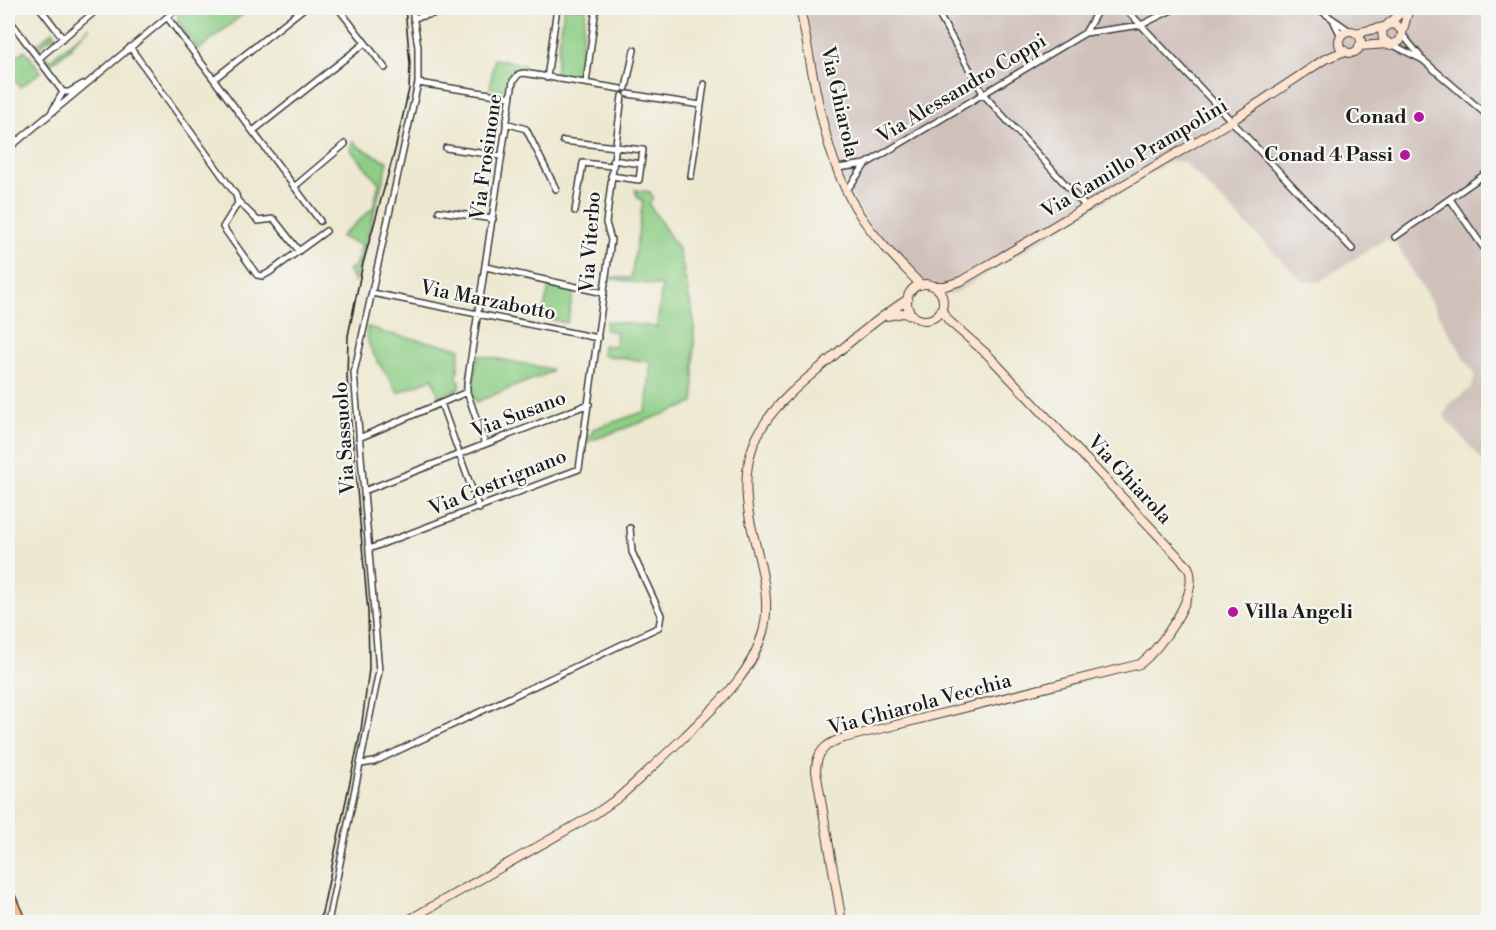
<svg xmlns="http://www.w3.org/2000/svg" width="1496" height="930" font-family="'Libre Bodoni',serif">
<rect width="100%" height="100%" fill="#f6f6f2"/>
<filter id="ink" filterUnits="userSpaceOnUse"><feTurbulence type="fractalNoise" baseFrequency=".0167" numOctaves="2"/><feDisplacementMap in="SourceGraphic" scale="12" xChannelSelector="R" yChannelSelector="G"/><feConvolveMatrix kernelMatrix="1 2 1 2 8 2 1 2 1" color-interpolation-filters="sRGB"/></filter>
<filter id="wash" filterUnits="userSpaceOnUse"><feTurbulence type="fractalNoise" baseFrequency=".008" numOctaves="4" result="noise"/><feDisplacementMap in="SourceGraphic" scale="24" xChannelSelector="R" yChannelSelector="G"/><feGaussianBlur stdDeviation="1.35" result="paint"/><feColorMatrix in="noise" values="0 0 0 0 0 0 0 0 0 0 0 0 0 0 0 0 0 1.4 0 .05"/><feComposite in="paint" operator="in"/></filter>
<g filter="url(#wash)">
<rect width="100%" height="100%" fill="#ede8d0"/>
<!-- industrial -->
<path fill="#cfc0ba" d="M802 8H1095L1097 11 1099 8H1488V467L1446 419 1444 414 1449 405 1471 388 1475 376 1396 243 1386 239 1318 282H1303L1184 162 1172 161 1165 164 955 293 938 296 873 233 841 178Z"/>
<!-- green -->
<path fill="#8dce85" stroke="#547550" stroke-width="1.5" d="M184 8H251L198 50 178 22V13Z
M564 8H586L577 77 555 74Z
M90 27 70 46 71 48 48 66 45 60 46 56 50 60Z
M53 31 56 36 55 41 51 37 40 47 42 51H37L33 47Z
M25 50 41 72 20 87 8 69V63Z
M494 59 524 64 522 70 514 74 510 88 506 90 490 88Z
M353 141 359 147 388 162 355 282 348 270 355 266 362 245 340 237 373 208 379 183 350 149Z
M635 190 650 192 653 197 649 204 679 250 694 320V403L584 443 585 437 592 435 593 429 646 411 651 362 602 355 603 345 615 346 617 332 605 330 606 321 657 327 662 286 611 279 612 277 631 278 643 201 638 198Z
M549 287 574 290 567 323 542 317Z
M367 327 380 330V332L460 348 457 379 460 380 459 388 439 398 433 378 398 393C389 375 363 349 367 327Z
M478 355 551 369V372L476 402 474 397 470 398 468 385 473 386Z"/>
</g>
<g filter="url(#ink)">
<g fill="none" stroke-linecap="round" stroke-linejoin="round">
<!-- street casing -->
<g stroke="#3b3b37" stroke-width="8">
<path id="street" d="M40 8 63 38
M338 8 385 68
M935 8 984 95 1087 208
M1125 8 1352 249
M1317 8 1350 31
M167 17 320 221
M8 18 63 92
M413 18 462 8
M1334 22 1341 36
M1085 33 1099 8
M1402 34 1420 56
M1393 45 1423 60 1488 116
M130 47 236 195 238 203 223 227 257 275 263 276 270 272 326 231
M38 59 99 8
M547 78 557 8
M214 79 304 8
M418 83 510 97
M586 83 596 8
M626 88 634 50
M63 92H69L83 84
M628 94 701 105
M51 113 63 92
M506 123 526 129 556 189
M8 129 17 141
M253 131 365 43
M563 141 643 150 639 180 611 176
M446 148 501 156
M8 149 178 8
M613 160 641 164
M837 168 866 164 1085 33 1141 25 1176 8
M691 176 704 84
M294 187 345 144
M847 190 865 165
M1450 199 1488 254
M238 201 258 221 274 219 299 251
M439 211 493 219
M575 211 583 163 612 166
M1395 237 1488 172
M486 267 604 293
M372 293 598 338
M441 403 479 509
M359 438 467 392
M485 444 467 392V384L513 81 519 74 524 73 621 89
M364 491 589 404
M369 549 579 469 611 240 606 223 622 96
M361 764 374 762 659 627 661 615 632 552 630 528
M328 922 379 671 354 373 418 83V47L412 8"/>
</g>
<!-- secondary casing -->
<g stroke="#3b3b37" stroke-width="10">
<path id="secondary" d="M800 8C814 74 822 158 860 215 877 241 900 263 921 285
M1388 24 1407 8
M1401 30 1395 24 1387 25 1382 31 1383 39 1391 45 1400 41 1409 8
M1339 42a11 11 0 1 1 22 0a11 11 0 1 1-22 0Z
M1356 33 1384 27
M1359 46 1388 44
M907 302a18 18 0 1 1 36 0a18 18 0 1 1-36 0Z
M933 286H945L961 281 1233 120 1325 59 1345 51
M887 316 902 313 913 315
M405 922 595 814 618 798C641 778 663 757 685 736 717 704 750 677 763 632 773 595 757 556 750 520 734 439 772 407 829 360 854 338 880 317 908 299
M842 922 816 771C816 752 826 743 844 738L1140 664C1160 649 1201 593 1188 567L988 355 949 321 941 309"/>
</g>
<!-- highway casing -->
<g stroke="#3b3b37" stroke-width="12">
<path id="highway" d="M8 892 21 922
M8 912 12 922"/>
</g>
<!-- street -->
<use href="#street" stroke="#fff" stroke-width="5"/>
<!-- secondary -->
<use href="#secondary" stroke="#fde4d1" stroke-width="8"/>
<!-- highway -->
<use href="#highway" stroke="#fbbb8d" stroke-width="9"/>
<!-- rail -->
<path stroke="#1c1c1c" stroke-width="1.5" d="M320 922 361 730 369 669 368 612 347 378 348 336 363 263 395 150 409 89 410 64 405 8"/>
</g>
</g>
<!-- markers -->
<g fill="#b5179e" stroke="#f6f6f2" stroke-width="2">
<circle cx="1419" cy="117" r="6"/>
<circle cx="1405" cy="155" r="6"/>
<circle cx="1233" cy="612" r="6"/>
</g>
<g text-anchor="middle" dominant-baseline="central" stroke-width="4.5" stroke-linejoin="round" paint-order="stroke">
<!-- street labels -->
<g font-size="20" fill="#1c1c1c" stroke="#f6f6f2">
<text transform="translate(962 89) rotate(-31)">Via Alessandro Coppi</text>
<text transform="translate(839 102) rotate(77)">Via Ghiarola</text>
<text transform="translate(487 157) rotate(-82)">Via Frosinone</text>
<text transform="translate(1135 159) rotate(-31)">Via Camillo Prampolini</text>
<text transform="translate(591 242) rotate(-86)">Via Viterbo</text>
<text transform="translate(488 301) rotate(11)">Via Marzabotto</text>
<text transform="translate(519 415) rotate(-21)">Via Susano</text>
<text transform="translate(345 438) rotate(-94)">Via Sassuolo</text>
<text transform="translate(1129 480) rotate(47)">Via Ghiarola</text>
<text transform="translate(498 483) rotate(-22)">Via Costrignano</text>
<text transform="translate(920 705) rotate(-15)">Via Ghiarola Vecchia</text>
</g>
<!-- poi labels -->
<g font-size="20" font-weight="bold" fill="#1c1c1c" stroke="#f6f6f2" text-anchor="end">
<text x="1407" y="117">Conad</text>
<text x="1393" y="155">Conad 4 Passi</text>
<text x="1245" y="612" text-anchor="start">Villa Angeli</text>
</g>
</g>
<!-- margin -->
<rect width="1496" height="930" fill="none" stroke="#f6f6f2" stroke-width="30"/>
</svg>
